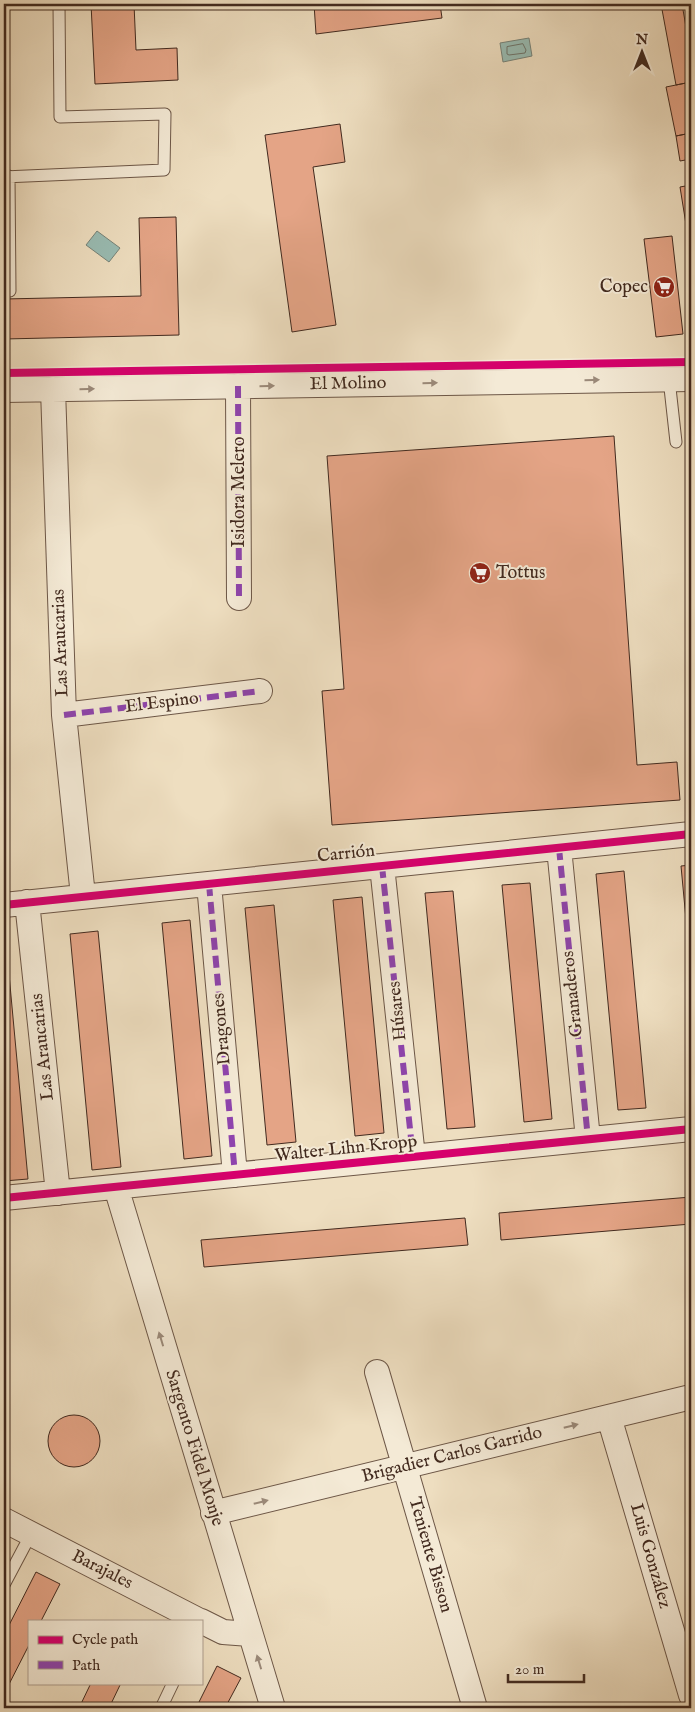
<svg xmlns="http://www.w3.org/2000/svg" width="695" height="1712" font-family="'IM FELL English',serif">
<rect width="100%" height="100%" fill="#eedec0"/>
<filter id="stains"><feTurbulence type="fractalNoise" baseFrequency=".004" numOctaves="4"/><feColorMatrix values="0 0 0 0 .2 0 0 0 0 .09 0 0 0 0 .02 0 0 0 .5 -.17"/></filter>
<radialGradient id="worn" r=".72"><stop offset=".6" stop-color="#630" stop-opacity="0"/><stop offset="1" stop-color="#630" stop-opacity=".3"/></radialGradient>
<!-- water -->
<path fill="#99bcb3" stroke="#768278" d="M529 38 532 56 503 62 500 43Z
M97 231 120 248 109 262 86 245Z"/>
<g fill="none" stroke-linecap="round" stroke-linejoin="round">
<!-- shore -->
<path stroke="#6e7369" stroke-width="1" d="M523 44 526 50 525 53 509 55 507 54V47Z"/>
</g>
<!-- building -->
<path fill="#e4a486" stroke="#422a1f" d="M91 4H134L136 50 177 48 178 80 95 84Z
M314 4H440L442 18 316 34Z
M661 4H682L691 56V82L676 85Z
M4 48H5L7 88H4Z
M691 82V133L676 136 666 87Z
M340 124 345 162 313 167 336 325 292 332 265 135Z
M691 133V159L680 161 676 136Z
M691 185V237H688L680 187Z
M176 217 179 335 4 339V299L141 296 139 218Z
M672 236 683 334 656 337 644 239Z
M614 436 637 765 677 762 680 800 332 825 322 691 344 689 327 456Z
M691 865V973L681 866Z
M624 871 646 1108 618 1110 596 874Z
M530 883 552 1119 524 1122 502 885Z
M453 891 475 1127 447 1129 425 893Z
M362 897 384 1133 355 1136 333 900Z
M274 905 296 1142 267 1145 245 908Z
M190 920 212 1156 184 1159 162 923Z
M98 931 121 1167 92 1170 70 934Z
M6 942 28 1179 4 1181V943Z
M691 1197V1224L501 1240 499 1213Z
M465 1218 468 1245 204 1267 201 1240Z
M48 1441a26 26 0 1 1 52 0a26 26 0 1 1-52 0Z
M36 1572 60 1584 41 1621H29V1645L4 1694V1635Z
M217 1666 241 1678 225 1708H196Z
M91 1683H121L109 1708H79Z"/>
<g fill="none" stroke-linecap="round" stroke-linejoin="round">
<!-- lane casing -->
<g stroke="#6d5747" stroke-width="13">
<path id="lane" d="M9 176 10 291
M4 177 164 170 165 114 60 117 59 4
M669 379 676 442
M4 1585 31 1534
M161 1708 173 1683"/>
</g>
<!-- street casing -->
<g stroke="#6d5747" stroke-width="26">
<path id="street" d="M238 386 239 598
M53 389 64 715 83 896
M4 390 691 379
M64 715 260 691
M559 848 588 1139
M382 866 413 1157
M209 884 235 1175
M27 902 58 1193
M4 905 691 834
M116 1187 273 1708
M4 1198 691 1129
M377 1372 475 1708
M609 1417 691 1695
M213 1513 691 1397
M4 1520 200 1621
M201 1621 223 1632 250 1634"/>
</g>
<!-- lane -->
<use href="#lane" stroke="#f4ead6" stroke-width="11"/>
<!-- street -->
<use href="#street" stroke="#f4ead6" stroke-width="24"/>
<!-- quiet -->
<path stroke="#8e44ad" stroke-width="6" stroke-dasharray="12 6" stroke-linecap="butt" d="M238 386 239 598
M64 715 260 691
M559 848 588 1139
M382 866 413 1157
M209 884 235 1175"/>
<!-- cycleway casing -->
<g stroke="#f4ead6" stroke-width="11">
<path id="cycleway" d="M4 373 691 362
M4 905 691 834
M4 1198 691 1129"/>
</g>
<!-- cycleway -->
<use href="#cycleway" stroke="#d6006c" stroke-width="8"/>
</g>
<!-- one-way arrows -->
<defs><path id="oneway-solid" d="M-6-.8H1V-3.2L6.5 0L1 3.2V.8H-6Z" transform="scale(1.25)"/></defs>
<g fill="#9b8a7a">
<use href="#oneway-solid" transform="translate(592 380) rotate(-1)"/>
<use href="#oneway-solid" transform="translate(430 383) rotate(-1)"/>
<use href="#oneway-solid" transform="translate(267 386) rotate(-1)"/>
<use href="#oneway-solid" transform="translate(87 389) rotate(-1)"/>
<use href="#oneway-solid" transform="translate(161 1339) rotate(-107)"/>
<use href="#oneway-solid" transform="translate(571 1426) rotate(-14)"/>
<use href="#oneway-solid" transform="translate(261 1502) rotate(-14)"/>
<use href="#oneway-solid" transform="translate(259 1662) rotate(-107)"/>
</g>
<!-- icons -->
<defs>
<g id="supermarket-disc" transform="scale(1.125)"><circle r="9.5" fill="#8f2418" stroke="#f4ead6"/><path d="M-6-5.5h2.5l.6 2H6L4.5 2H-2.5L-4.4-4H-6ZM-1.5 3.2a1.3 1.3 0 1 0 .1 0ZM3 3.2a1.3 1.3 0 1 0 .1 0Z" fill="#fff"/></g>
</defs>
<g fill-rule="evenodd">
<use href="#supermarket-disc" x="664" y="287"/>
<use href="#supermarket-disc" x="480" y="573"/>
</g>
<g text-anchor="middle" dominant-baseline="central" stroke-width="4" stroke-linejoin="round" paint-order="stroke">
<!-- poi labels -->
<g font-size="18" fill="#422a1f" stroke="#f4ead6" text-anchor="end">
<text x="648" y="287">Copec</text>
<text x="496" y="573" text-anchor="start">Tottus</text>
</g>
<!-- street labels -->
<g font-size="18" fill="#422a1f" stroke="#f4ead6">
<text transform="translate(348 384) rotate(-1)">El Molino</text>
<text transform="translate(239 492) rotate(-90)">Isidora Melero</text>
<text transform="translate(61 643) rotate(-92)">Las Araucarias</text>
<text transform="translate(162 703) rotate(-7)">El Espino</text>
<text transform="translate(346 854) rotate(-6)">Carrión</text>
<text transform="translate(573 994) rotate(-96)">Granaderos</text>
<text transform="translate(398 1011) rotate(-96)">Húsares</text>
<text transform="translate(222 1029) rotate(-95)">Dragones</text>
<text transform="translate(43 1047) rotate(-96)">Las Araucarias</text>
<text transform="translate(346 1149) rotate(-6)">Walter Lihn Kropp</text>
<text transform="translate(194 1448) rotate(73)">Sargento Fidel Monje</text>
<text transform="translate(452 1455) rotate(-14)">Brigadier Carlos Garrido</text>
<text transform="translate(430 1555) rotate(74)">Teniente Bisson</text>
<text transform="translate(650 1556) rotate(74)">Luis González</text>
<text transform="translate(102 1570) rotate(27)">Barajales</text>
</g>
</g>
<!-- margin -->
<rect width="695" height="1712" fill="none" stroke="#eedec0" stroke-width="20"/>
<rect x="5" y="5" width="685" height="1702" fill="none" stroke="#422a1f" stroke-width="2.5"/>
<rect x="10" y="10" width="675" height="1692" fill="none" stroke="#422a1f"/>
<!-- legend -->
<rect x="28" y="1620" width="175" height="65" fill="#f4ead6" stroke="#ad9d8d"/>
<rect x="38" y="1636" width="25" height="8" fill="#d6006c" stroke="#ad9d8d"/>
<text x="72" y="1644" font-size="15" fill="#422a1f">Cycle path</text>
<rect x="38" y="1661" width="25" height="8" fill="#8e44ad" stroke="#ad9d8d"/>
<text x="72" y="1670" font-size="15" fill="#422a1f">Path</text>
<!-- north arrow -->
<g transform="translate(642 52)" stroke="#f4ead6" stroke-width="4" paint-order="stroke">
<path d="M0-4L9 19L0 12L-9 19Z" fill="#422a1f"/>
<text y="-8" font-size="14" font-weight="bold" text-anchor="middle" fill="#422a1f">N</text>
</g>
<!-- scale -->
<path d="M508 1674v8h76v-8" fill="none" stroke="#422a1f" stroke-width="2.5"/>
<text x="515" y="1674" font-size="15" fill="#422a1f" stroke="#f4ead6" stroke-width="4" paint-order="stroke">20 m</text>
<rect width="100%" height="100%" filter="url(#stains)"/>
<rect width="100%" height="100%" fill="url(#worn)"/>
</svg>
